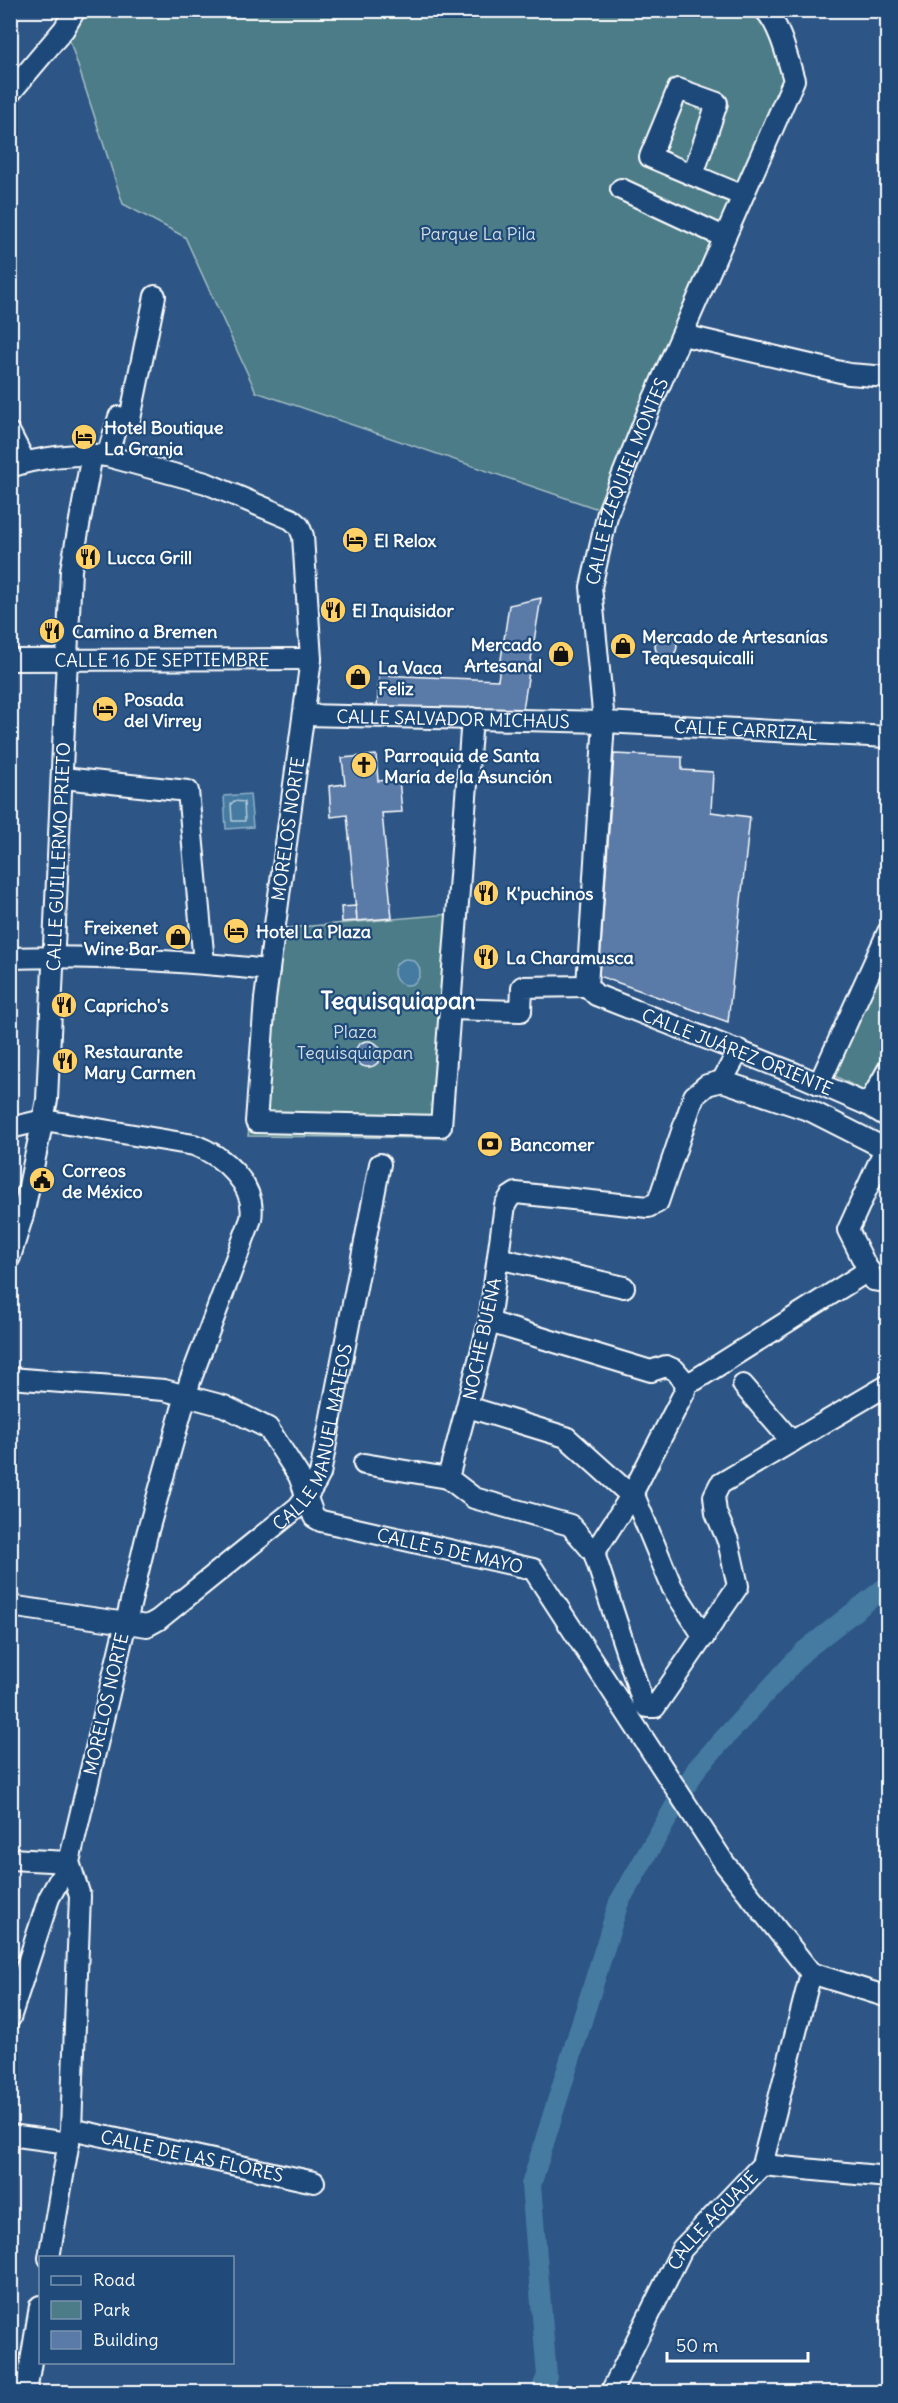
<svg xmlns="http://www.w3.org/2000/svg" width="898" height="2403" font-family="Delius,sans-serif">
<rect width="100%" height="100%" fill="#2d5686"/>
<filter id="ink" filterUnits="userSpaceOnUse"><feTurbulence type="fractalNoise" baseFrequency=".0167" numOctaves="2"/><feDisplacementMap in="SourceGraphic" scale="12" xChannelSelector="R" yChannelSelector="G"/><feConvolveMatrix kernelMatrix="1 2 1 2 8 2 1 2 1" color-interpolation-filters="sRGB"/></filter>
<g filter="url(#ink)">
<!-- green -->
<path fill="#4c7c87" stroke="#a6bec3" stroke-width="1.5" d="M79 10 756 11 770 22 787 80 601 510 256 392 185 237 123 204 66 29Z
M451 914 446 1138 248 1136 276 929Z
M887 961V1046L864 1091 833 1075Z"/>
<!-- water -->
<path fill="#447aa1" stroke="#8fafc7" stroke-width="1.5" d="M250 794 253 827 226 829 224 796Z
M394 972a13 13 0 1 1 26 0a13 13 0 1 1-26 0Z"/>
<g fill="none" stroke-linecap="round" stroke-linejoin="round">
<!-- shore -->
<path stroke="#b4cad9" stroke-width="1.5" d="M234 801 244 802 245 821H232L231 804Z"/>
<!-- canal -->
<path stroke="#447aa1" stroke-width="20" d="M540 2392 547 2376 531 2185 619 1902 697 1768 804 1651 888 1585"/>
</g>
<!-- building -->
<path fill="#5a7aa7" stroke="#fff" stroke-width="1.5" d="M541 598 523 709H377L379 675 498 680 509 605Z
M655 646a11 11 0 1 1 22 0a11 11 0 1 1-22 0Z
M614 754 682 757V770L713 772 711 812 750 817 728 1022 599 976Z
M376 755 378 781 399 779 402 812 382 813 392 918 357 921 347 815 331 817 329 786 345 784 342 758Z
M356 906 357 921 342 922 341 907Z
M355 1054a13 13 0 1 1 26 0a13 13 0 1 1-26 0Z"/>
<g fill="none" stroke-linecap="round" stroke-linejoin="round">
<!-- minor casing -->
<g stroke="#fff" stroke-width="24">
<g id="minor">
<path d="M10 93 64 29 75 10"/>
<path d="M693 175 717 103 678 89 650 157C681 170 711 183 741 195"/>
<path d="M621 189 724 237"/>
<path d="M683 335 849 374 888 377"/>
<path d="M10 433 25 462"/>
<path d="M107 456 119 417 130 419 155 296"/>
<path d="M10 467C37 458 79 452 107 456L206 483 291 519 299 526 303 536 311 659 265 999 256 1122 441 1126 472 718"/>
<path id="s1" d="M10 660 311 659"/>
<path id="s2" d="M305 715 604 722 888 737"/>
<path d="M63 778 188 791 204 963"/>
<path d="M10 958C97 955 183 961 269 970"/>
<path id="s3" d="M587 986 604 722 591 587 608 512 650 407 794 80C788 60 780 25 765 10"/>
<path id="s4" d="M587 986 596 995 794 1073 868 1105 888 1117"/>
<path d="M450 1009 521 1011 522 987 587 986"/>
<path d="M739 1050 722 1081 707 1085 694 1096 658 1202 648 1207 516 1193 510 1197 505 1205 489 1322 448 1478 474 1498 570 1525 594 1553 643 1703 647 1707H655L738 1586 728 1541 716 1513 714 1496 720 1484 888 1385"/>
<path d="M722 1081 811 1111 888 1150"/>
<path d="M819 1084 888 932"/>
<path d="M868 1105 888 1070"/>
<path d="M10 1128 44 1120 194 1145C222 1155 257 1185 251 1219L190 1381 147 1534 69 1862 80 1896 71 2129 49 2258"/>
<path d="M885 1149 848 1230 873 1280 888 1282"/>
<path id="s5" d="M10 1257 23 1215 47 1100 71 570 92 454"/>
<path d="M498 1258 624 1287"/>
<path d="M489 1322 651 1371 666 1366 675 1370 686 1383"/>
<path id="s6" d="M10 1378 164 1390 224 1406 268 1428 299 1476 314 1517 321 1521 533 1569 725 1864 811 1973"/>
<path d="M686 1383 695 1380 869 1270"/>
<path d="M743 1385 792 1442"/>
<path d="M468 1407 566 1437 636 1500 672 1587 704 1637"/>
<path d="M364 1464 448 1478"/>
<path d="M594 1553 631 1496 685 1391 686 1383"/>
<path id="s7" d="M10 1606 147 1626 158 1620 298 1507C307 1496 314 1487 320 1474L380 1164"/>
<path d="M10 1859 69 1862"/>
<path d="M811 1973 888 1997"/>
<path d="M10 2018 49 1898 69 1862"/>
<path id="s8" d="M71 2129 314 2182"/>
<path d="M10 2135 69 2143"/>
<path d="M762 2165 888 2177"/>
<path d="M26 2392 40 2306"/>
<path id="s9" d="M611 2392 682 2249 762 2165 811 1973"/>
</g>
</g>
<!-- minor -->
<use href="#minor" stroke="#1f4a7a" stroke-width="20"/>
</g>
</g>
<!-- icons -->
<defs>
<g id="hotel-disc" transform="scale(1.35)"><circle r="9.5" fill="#ffd166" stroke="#1f4a7a"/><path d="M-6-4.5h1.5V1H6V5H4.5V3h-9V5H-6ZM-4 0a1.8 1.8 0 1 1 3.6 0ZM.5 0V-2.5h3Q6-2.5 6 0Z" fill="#111"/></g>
<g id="restaurant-disc" transform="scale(1.35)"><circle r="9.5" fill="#ffd166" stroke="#1f4a7a"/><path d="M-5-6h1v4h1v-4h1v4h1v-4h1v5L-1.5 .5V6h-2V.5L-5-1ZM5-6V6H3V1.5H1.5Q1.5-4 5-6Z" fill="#111"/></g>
<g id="shop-disc" transform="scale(1.35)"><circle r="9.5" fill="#ffd166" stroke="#1f4a7a"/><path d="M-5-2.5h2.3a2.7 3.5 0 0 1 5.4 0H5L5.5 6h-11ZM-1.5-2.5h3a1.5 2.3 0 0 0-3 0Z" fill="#111"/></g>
<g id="church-disc" transform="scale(1.35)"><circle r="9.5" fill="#ffd166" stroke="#1f4a7a"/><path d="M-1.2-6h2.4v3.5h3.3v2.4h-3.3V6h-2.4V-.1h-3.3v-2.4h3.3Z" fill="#111"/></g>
<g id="bank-disc" transform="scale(1.35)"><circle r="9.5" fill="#ffd166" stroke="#1f4a7a"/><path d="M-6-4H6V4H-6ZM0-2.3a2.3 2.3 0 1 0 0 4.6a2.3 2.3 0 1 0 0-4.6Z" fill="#111"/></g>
<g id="civic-disc" transform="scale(1.35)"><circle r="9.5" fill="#ffd166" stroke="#1f4a7a"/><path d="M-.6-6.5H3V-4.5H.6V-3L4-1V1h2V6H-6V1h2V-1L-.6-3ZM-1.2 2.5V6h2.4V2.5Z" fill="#111"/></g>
</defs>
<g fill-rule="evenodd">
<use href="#hotel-disc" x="84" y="437"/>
<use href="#hotel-disc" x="355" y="540"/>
<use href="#restaurant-disc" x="88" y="557"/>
<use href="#restaurant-disc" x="333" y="610"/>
<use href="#restaurant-disc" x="52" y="631"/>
<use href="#shop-disc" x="623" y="646"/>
<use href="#shop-disc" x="561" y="654"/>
<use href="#shop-disc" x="358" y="677"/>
<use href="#hotel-disc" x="105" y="709"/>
<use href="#church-disc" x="364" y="765"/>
<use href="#restaurant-disc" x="486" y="893"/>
<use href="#hotel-disc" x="236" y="931"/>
<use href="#shop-disc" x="178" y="937"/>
<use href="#restaurant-disc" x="486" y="957"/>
<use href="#restaurant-disc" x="64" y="1005"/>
<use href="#restaurant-disc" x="65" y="1061"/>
<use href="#bank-disc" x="490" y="1144"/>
<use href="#civic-disc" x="42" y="1180"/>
</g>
<g text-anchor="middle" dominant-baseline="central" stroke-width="4.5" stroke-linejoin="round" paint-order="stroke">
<!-- park labels -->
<g font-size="18" fill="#d2dee1" stroke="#1f4a7a">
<text x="478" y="233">Parque La Pila</text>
<text x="355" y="1031">Plaza<tspan x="355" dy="21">Tequisquiapan</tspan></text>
</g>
<!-- poi labels -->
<g font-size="18" font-weight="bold" fill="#fff" stroke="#1f4a7a" text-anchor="start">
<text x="104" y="427">Hotel Boutique<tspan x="104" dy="21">La Granja</tspan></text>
<text x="374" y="540">El Relox</text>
<text x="107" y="557">Lucca Grill</text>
<text x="352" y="610">El Inquisidor</text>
<text x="72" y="631">Camino a Bremen</text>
<text x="642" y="636">Mercado de Artesanías<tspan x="642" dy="21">Tequesquicalli</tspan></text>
<text x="542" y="644" text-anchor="end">Mercado<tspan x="542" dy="21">Artesanal</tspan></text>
<text x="378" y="667">La Vaca<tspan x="378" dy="21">Feliz</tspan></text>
<text x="124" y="699">Posada<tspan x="124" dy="21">del Virrey</tspan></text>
<text x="384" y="755">Parroquia de Santa<tspan x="384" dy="21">María de la Asunción</tspan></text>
<text x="506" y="893">K'puchinos</text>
<text x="158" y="927" text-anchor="end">Freixenet<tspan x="158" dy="21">Wine Bar</tspan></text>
<text x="256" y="931">Hotel La Plaza</text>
<text x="506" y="957">La Charamusca</text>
<text x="84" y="1005">Capricho's</text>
<text x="84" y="1051">Restaurante<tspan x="84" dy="21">Mary Carmen</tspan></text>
<text x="510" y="1144">Bancomer</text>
<text x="62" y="1170">Correos<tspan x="62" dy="21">de México</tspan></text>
</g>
<!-- street labels -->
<g font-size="18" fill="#fff" stroke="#1f4a7a">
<text stroke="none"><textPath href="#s3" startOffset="512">CALLE EZEQUIEL MONTES</textPath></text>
<text stroke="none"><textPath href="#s1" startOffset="152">CALLE 16 DE SEPTIEMBRE</textPath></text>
<text stroke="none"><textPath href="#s2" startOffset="148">CALLE SALVADOR MICHAUS</textPath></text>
<text stroke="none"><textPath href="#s2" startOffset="441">CALLE CARRIZAL</textPath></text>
<text transform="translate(288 829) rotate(-82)">MORELOS NORTE</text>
<text stroke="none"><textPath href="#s5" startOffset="405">CALLE GUILLERMO PRIETO</textPath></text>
<text stroke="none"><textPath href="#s4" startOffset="165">CALLE JUÁREZ ORIENTE</textPath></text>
<text transform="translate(482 1339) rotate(-78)">NOCHE BUENA</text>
<text stroke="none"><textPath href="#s7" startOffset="402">CALLE MANUEL MATEOS</textPath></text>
<text stroke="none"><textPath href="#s6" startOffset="507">CALLE 5 DE MAYO</textPath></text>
<text transform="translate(106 1704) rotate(-77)">MORELOS NORTE</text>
<text stroke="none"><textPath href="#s8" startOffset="124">CALLE DE LAS FLORES</textPath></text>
<text stroke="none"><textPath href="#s9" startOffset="201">CALLE AGUAJE</textPath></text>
</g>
<!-- district labels -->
<g font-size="24" font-weight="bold" fill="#fff" stroke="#1f4a7a">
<text x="398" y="1000">Tequisquiapan</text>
</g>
</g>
<!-- margin -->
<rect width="898" height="2403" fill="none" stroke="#1f4a7a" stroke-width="36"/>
<rect x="18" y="18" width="862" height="2367" fill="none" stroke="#fff" stroke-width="2" filter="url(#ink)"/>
<!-- legend -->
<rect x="39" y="2256" width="195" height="108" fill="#1f4a7a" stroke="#7992af" stroke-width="1.5"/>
<rect x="51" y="2276" width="30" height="9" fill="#1f4a7a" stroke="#7992af" stroke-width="1.5"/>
<text x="93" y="2286" font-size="18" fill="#ffffff">Road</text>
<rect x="51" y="2301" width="30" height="18" fill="#4c7c87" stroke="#7992af" stroke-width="1.5"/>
<text x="93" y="2316" font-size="18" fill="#ffffff">Park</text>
<rect x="51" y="2331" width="30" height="18" fill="#5a7aa7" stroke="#7992af" stroke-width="1.5"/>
<text x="93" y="2346" font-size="18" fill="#ffffff">Building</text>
<!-- scale -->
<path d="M667 2352v9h141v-9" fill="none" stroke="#ffffff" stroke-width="3"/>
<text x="676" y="2352" font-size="18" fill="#ffffff" stroke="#1f4a7a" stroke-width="4.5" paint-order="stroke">50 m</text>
</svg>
